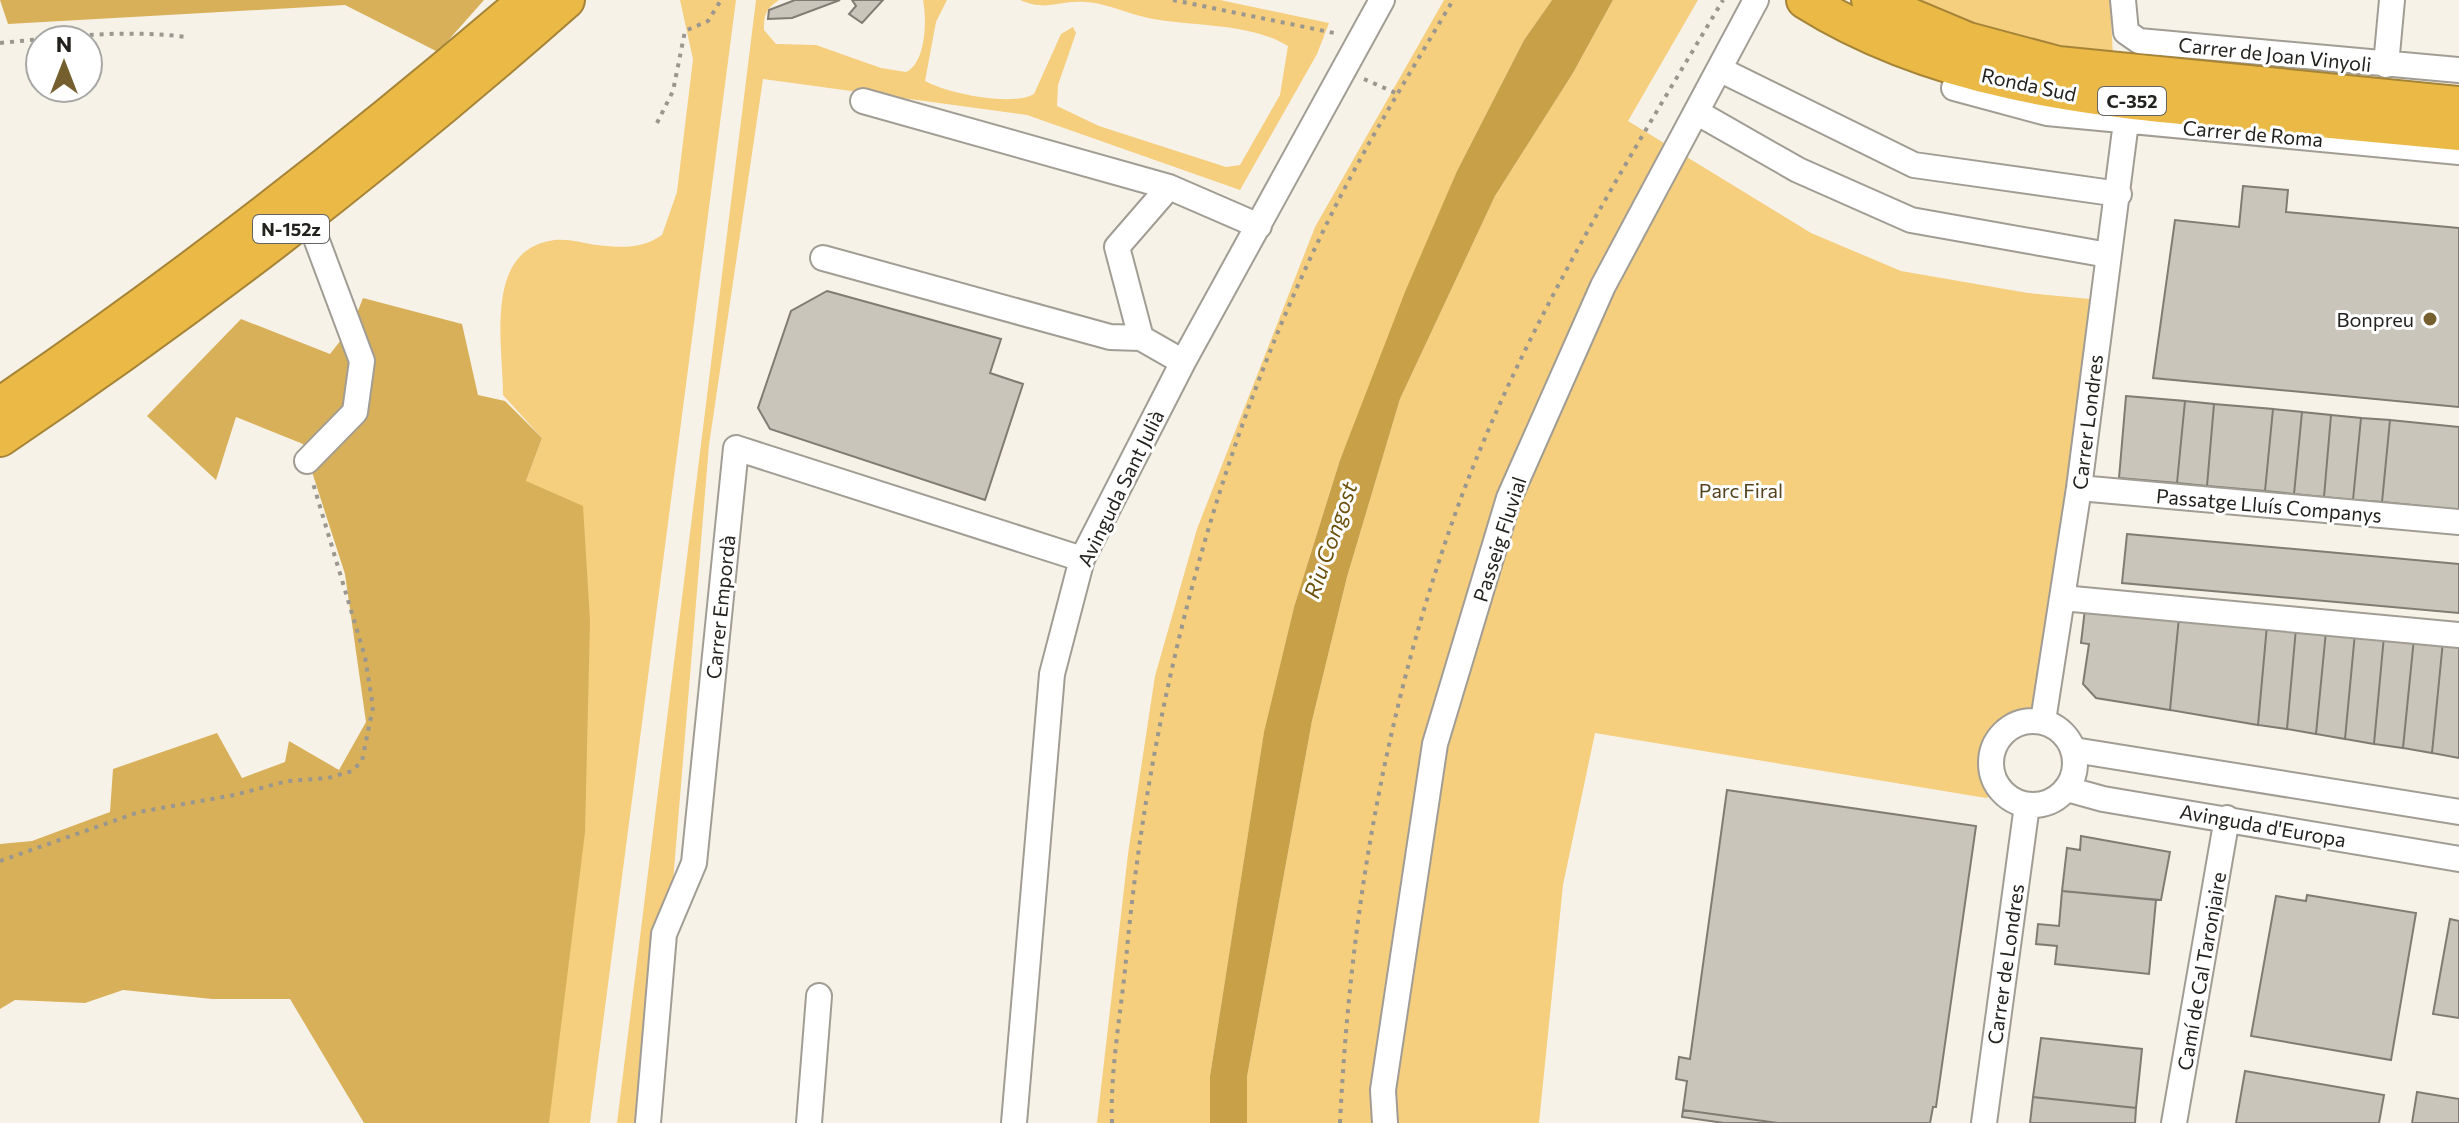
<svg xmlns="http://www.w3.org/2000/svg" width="2459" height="1123" font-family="Commissioner,sans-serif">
<rect width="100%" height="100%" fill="#f7f2e8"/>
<!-- green -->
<path fill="#f5ce7e" d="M680 0H736L590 1123H549L526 481 542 438 503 395C503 345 484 254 549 241 564 237 582 243 597 245 621 248 642 249 662 235L677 192 693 59Z
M756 0H779C766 9 764 14 764 30L776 44 816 45 881 68 906 72C926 63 927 20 923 0H947L936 22 925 81C946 93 1012 107 1034 94L1061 34 1073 27 1076 33 1058 85 1057 106 1099 126 1226 167 1240 165 1280 95 1288 46C1243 19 1181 29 1133 14 1117 9 1102 3 1085 2 1058 0 1047 12 1020 0H1220L1329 23 1317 54 1240 190 1027 115 763 79 709 445 673 882C653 961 644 1042 636 1123H617Z
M1444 0H1552L1524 40 1457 171 1340 460 1294 607 1264 733 1210 1076V1123H1097L1128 854 1155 676 1197 529 1315 227Z
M1613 0H1698L1628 121 1811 233 1901 271 2028 293 2111 301 2043 721C2001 721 1979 755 2002 791L1986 798 1595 733 1563 885 1539 1123H1247V1077L1312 721 1347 577 1400 399 1495 196 1573 73Z
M1907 0H2110L2113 56 2003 34Z"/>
<!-- forest -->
<path fill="#d8b059" d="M0 0H484L438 52 345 5 8 24Z
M363 298 462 324 478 395 505 401 542 438 526 481 583 506 590 621 585 832 549 1123H364L290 999H212L123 990 85 1003 15 1000 0 1009V844L32 841 110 812 113 769 217 733 242 778 285 762 289 741 339 770 366 722 345 574 303 444 236 417 216 480 147 416 241 319 330 354 352 326Z"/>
<!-- water -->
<path fill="#c8a048" d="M1552 0H1613L1573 73 1495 196 1400 399 1347 577 1312 721 1247 1077V1123H1210V1076L1264 732 1294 607 1340 460 1405 292 1457 171 1524 40Z"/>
<!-- building -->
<path fill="#c9c5bb" stroke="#807c73" stroke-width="2" d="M795 0H840L792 18 768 19 769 10Z
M852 0H883L862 23 849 14 856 6Z
M2243 186 2288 190 2286 212 2459 228V407L2153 378 2175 220 2239 227Z
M827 291 1001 339 990 373 1023 384 985 500 770 429 758 408 791 311Z
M2126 396 2185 401 2177 483 2119 478Z
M2185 401 2214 404 2207 486 2177 483Z
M2214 404 2273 409 2265 491 2207 486Z
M2273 409 2302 412 2294 494 2265 491Z
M2302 412 2331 415 2324 497 2294 494Z
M2331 415 2361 418 2353 500 2324 497Z
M2361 418 2390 420 2382 502 2353 500Z
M2390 420 2459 427V510L2382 502Z
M2127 534 2459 564V613L2122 583Z
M2085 609 2179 617 2170 710 2096 698 2083 684 2089 644 2081 643Z
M2179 617 2267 625 2258 725 2170 710Z
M2267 625 2296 628 2287 729 2258 725Z
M2296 628 2326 631 2316 734 2287 729Z
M2326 631 2355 633 2345 739 2316 734Z
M2355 633 2384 636 2374 744 2345 739Z
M2384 636 2414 638 2403 748 2374 744Z
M2414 638 2443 641 2432 753 2403 748Z
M2443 641 2459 642V758L2432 753Z
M1727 790 1976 826 1936 1107H1933L1930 1123H1778L1683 1110 1687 1081 1676 1079 1679 1057 1690 1059Z
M2081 836 2170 852 2161 900 2062 891 2067 848 2080 850Z
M2062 891 2156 900 2149 974 2055 964 2057 946 2036 944 2038 924 2059 926Z
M2307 895 2416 913 2391 1060 2251 1036 2276 896 2306 901Z
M2450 919 2459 921V1018L2433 1014Z
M2041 1038 2142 1049 2136 1108 2033 1097Z
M2245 1071 2384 1095 2379 1123H2236Z
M2417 1092 2459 1099V1123H2412Z
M2033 1097 2136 1108 2135 1123H2030Z
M1683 1110 1778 1123H1724L1682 1117Z"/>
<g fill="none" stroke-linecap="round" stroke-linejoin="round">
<!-- minor casing -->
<g stroke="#a19d94" stroke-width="28">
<path id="minor" d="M2123 0 2126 32 2139 41 2459 70
M2386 65 2392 0
M1721 70 1914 165 2119 194
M1954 88 2047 113 2459 152
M863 101 1169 187 1259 226
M1698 113 1798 170 1911 220 2108 255
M1169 187 1117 247 1141 338 1183 362
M823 258 1110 337 1141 338
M307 461 355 412 362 361 308 217
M2079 488 2459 522
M2062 598 2459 635
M2043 721 2079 488 2126 122
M1991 763a42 42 0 1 1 84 0a42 42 0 1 1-84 0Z
M2074 750 2459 812
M2067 789 2103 799 2459 859
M648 1123 664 934 694 863 736 448 1082 559
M809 1123 819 996
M1014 1123 1052 674 1082 559 1183 362 1382 0
M1385 1123 1383 1090 1435 744 1509 498 1603 286 1756 0
M1984 1123 2027 805
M2174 1123 2227 818"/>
</g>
<!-- highway casing -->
<g stroke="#a58437" stroke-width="40">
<path id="highway" d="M1805 0C1934 81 2086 98 2235 111 2310 118 2384 125 2459 132
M1870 0 1968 41 2058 65 2459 105
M0 406C184 281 358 145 527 0
M0 438C199 304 387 158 566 0"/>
</g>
<!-- path -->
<path stroke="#9a978f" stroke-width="4" stroke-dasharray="4 6" stroke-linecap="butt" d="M1173 0 1339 34
M0 43C63 37 123 29 186 37
M1364 79 1398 94
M657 123 673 91 685 31 708 21 721 0
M0 861 139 812 234 795 288 781 328 778 352 771 362 761 373 707 365 657 312 480
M1112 1123C1110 1070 1121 1013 1126 960 1149 705 1218 441 1333 211 1369 139 1412 70 1453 0
M1340 1123C1350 916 1384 716 1453 520 1518 336 1624 167 1723 0"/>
<!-- minor -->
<use href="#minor" stroke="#fff" stroke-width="24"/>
<!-- highway -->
<use href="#highway" stroke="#ebb945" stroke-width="36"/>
</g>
<!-- markers -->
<circle fill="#765f2f" stroke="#fff" stroke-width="3" cx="2430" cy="319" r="8"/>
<g text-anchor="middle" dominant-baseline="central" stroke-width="6" stroke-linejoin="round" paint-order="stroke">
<!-- shield labels -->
<g fill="#fff" stroke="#656462" stroke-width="2">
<rect x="2098" y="87" width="68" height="28" rx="6"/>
<rect x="253" y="215" width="76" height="28" rx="6"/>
</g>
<g font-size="18" font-weight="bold" fill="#23221e">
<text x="2132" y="101">C-352</text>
<text x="291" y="229">N-152z</text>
</g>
<!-- street labels -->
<g font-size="20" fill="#23221e" stroke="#fff">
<text transform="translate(2275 54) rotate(6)">Carrer de Joan Vinyoli</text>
<text transform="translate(2029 84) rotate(12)">Ronda Sud</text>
<text transform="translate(2253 133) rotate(5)">Carrer de Roma</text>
<text transform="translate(2087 422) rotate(-83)">Carrer Londres</text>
<text transform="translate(1120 488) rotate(-64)">Avinguda Sant Julià</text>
<text transform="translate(2269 505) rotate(5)">Passatge Lluís Companys</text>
<text transform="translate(1499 539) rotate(-72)">Passeig Fluvial</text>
<text transform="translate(720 607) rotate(-84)">Carrer Empordà</text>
<text transform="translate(2263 825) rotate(10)">Avinguda d'Europa</text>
<text transform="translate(2005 964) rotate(-82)">Carrer de Londres</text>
<text transform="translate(2201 971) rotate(-80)">Camí de Cal Taronjaire</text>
</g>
<!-- poi labels -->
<g font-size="20" fill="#23221e" stroke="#fff" text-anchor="end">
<text x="2414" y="319">Bonpreu</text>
</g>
<!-- park labels -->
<g font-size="20" fill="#54431e" stroke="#fff">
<text x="1741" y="490">Parc Firal</text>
</g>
<!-- water labels -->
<g font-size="22" font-style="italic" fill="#6c510c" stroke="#fff">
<text transform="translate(1330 540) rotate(-71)">Riu Congost</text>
</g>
</g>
<!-- north arrow -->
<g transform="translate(64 64)"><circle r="38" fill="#ffffff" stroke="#a7a7a5" stroke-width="2"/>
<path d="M0-6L14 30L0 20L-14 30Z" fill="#765f2f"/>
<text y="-12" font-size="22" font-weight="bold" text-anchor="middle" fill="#23221e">N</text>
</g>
</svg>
